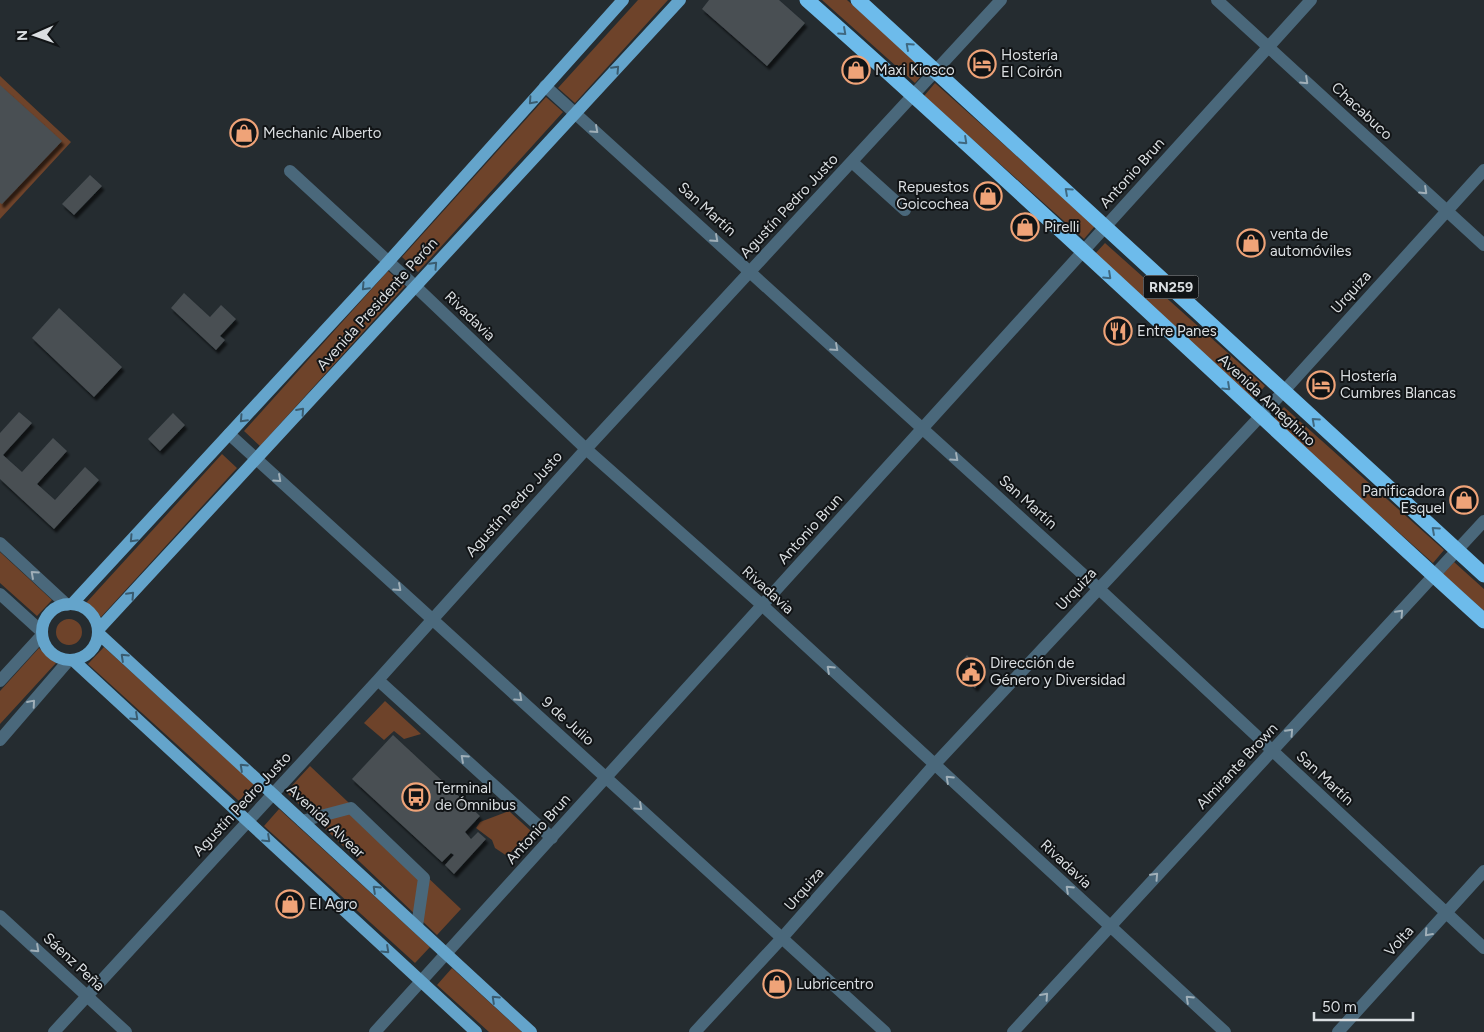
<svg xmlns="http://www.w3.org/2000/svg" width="1484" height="1032" font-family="Figtree,sans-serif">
<defs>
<filter id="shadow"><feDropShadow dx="2.5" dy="4" stdDeviation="1" flood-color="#0009"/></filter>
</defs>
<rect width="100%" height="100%" fill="#252c30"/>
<!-- green -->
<path fill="#6e432a" d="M638 0H668L575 103 558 88Z
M822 0H847L926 70 915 83Z
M0 76 71 142 0 219Z
M935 83 1095 226 1084 239 924 96Z
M546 97 563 112 418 272 402 257Z
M1105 243 1265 386 1254 399 1094 255Z
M388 271 405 286 260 446 244 431Z
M1284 407 1444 550 1433 563 1273 420Z
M222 454 237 468 101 617 86 603Z
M0 552 52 600 37 616 0 583Z
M1454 562 1484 589V611L1443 574Z
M56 632a13 13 0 1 1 26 0a13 13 0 1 1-26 0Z
M104 647 254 784 239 801 88 664Z
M39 648 56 663 0 724V691Z
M385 701 421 734 404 739 394 731 384 740 364 723Z
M310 766 461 909 437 935 286 792Z
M279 809 430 947 415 963 264 826Z
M509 811 531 831 507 856 495 848 492 840 476 828 480 822Z
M452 968 522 1032H489L437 985Z"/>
<!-- building -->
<path fill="#484f53" filter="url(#shadow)" d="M709 0H779L805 23 767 66 702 9Z
M0 85 62 141 2 204 0 203Z
M90 175 102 186 74 215 62 204Z
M184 293 210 317 221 305 236 319 220 336 225 340 216 350 171 308Z
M59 308 122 367 94 397 32 338Z
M19 412 32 423 3 455 22 472 53 438 67 451 37 484 55 500 85 467 99 480 54 529 0 479V433Z
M173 413 185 425 160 451 148 439Z
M967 655 984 676 975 688 957 668Z
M393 735 480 816 465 832 471 839 478 832 486 839 454 874 445 865 454 855 451 853 442 862 352 779Z"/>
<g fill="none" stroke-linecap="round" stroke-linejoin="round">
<!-- minor -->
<path stroke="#4a687b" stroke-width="12" d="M1217 0 1484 245
M545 86 1098 588 1484 948
M852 162 905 210
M290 171 415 286 586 449 762 605 1225 1032
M229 434 885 1032
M0 543 67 605
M0 594 42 632
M378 680 552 838
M0 681 42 635
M0 740 69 660
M302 821 351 808 424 878 417 926
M0 916 126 1032
M54 1032 378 680 586 449 1001 0
M375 1032 1311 0
M695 1032 782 938 934 765 1283 392 1484 170
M1013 1032 1484 521
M1338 1032 1484 871"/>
<!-- major -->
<path stroke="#64a4cb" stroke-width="12" d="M72 604 389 261 623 0
M42 632a28 28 0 1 1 56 0a28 28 0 1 1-56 0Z
M98 630 680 0
M98 633 531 1032
M73 660 476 1032"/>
<!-- highway -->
<path stroke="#6dbbeb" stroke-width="15" d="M807 0C1036 203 1257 415 1484 621
M858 0 1484 575"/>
</g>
<!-- one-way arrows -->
<defs><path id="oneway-chevron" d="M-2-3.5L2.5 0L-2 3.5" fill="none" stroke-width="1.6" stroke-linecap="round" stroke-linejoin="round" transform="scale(1.25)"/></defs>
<g stroke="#3f6880">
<use href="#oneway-chevron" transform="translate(843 32) rotate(42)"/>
<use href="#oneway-chevron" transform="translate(909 46) rotate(-138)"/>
<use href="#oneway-chevron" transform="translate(964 141) rotate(43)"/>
<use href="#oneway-chevron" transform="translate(1068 191) rotate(-138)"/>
<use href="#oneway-chevron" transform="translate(1108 276) rotate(43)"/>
<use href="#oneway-chevron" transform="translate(1227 387) rotate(43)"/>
<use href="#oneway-chevron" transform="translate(1315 421) rotate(-138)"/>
<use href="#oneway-chevron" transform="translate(1435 530) rotate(-138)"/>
</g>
<g stroke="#3a5c70">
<use href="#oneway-chevron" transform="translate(616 69) rotate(-47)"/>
<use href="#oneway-chevron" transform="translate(532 101) rotate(132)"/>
<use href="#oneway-chevron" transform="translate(434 265) rotate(-47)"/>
<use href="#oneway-chevron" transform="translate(365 287) rotate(133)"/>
<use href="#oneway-chevron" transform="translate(301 411) rotate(-48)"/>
<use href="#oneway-chevron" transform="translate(243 419) rotate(133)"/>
<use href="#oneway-chevron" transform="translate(133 539) rotate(133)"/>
<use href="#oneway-chevron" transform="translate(131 595) rotate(-47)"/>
<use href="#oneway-chevron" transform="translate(124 657) rotate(-137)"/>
<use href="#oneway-chevron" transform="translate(135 717) rotate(43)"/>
<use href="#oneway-chevron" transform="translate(243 767) rotate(-137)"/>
<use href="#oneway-chevron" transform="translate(267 839) rotate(43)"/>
<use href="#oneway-chevron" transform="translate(376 889) rotate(-137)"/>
<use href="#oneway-chevron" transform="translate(386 950) rotate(43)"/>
<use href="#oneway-chevron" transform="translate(495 999) rotate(-137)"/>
</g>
<g stroke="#a0afb8">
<use href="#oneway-chevron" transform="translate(1305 81) rotate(43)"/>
<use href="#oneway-chevron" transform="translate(595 130) rotate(42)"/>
<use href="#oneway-chevron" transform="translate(1424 191) rotate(43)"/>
<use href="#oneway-chevron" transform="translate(715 239) rotate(42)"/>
<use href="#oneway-chevron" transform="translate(835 348) rotate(42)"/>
<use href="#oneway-chevron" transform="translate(955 458) rotate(42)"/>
<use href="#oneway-chevron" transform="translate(278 479) rotate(42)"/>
<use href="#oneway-chevron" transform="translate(34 574) rotate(-138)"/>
<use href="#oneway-chevron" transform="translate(398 588) rotate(42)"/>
<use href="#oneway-chevron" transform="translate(1400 613) rotate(-47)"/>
<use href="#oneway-chevron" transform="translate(830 669) rotate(-137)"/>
<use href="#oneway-chevron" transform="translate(519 698) rotate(42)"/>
<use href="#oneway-chevron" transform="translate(32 703) rotate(-49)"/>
<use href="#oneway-chevron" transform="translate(1290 732) rotate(-47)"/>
<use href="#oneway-chevron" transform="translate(464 758) rotate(-138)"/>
<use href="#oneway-chevron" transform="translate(949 779) rotate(-137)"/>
<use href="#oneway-chevron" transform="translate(639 807) rotate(42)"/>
<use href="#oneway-chevron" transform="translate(1155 876) rotate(-47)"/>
<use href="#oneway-chevron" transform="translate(1069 889) rotate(-137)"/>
<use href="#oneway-chevron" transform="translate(1428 933) rotate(132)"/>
<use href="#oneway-chevron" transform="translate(36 949) rotate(43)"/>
<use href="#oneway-chevron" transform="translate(1045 996) rotate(-48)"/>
<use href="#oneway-chevron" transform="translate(1189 999) rotate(-137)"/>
</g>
<!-- icons -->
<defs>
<g id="hotel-ring" transform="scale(1.4375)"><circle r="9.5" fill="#111416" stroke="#efa378" stroke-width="1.5"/><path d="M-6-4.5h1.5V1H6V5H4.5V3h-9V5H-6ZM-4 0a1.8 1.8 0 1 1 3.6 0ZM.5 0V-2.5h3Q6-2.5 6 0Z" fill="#efa378"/></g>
<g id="shop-ring" transform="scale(1.4375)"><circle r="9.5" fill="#111416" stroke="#efa378" stroke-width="1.5"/><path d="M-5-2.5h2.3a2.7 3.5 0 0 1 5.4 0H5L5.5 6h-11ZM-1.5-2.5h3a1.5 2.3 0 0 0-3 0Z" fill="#efa378"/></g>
<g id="restaurant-ring" transform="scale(1.4375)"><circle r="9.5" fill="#111416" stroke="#efa378" stroke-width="1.5"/><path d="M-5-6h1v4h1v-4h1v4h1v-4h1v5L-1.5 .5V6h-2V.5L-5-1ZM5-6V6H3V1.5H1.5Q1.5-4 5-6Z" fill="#efa378"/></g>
<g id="civic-ring" transform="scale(1.4375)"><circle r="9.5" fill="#111416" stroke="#efa378" stroke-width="1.5"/><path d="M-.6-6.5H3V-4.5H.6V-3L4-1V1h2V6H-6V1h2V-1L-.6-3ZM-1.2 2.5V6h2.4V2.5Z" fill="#efa378"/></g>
<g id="bus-ring" transform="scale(1.4375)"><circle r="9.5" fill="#111416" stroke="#efa378" stroke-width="1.5"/><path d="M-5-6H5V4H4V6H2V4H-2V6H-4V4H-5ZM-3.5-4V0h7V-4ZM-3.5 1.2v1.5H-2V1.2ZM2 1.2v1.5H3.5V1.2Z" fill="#efa378"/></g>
</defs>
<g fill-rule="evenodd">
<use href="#hotel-ring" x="982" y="64"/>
<use href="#shop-ring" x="856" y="70"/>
<use href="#shop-ring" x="244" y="133"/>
<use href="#shop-ring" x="988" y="196"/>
<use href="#shop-ring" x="1025" y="227"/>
<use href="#shop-ring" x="1251" y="243"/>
<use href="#restaurant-ring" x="1118" y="331"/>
<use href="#hotel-ring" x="1321" y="385"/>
<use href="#shop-ring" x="1464" y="500"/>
<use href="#civic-ring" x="971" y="672"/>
<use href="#bus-ring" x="416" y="797"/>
<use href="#shop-ring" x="290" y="904"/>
<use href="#shop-ring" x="777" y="984"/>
</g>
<g text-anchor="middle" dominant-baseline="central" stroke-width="4" stroke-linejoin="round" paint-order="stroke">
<!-- shield labels -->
<rect fill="#111416" stroke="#9ea1a4" stroke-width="1" x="1143.5" y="275.5" width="55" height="23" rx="4"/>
<g font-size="14" font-weight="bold" fill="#dadee1">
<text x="1171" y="287">RN259</text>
</g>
<!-- poi labels -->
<g font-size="15" fill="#dadee1" stroke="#111416" text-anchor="start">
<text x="1001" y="55">Hostería<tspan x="1001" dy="17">El Coirón</tspan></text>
<text x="875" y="70">Maxi Kiosco</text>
<text x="263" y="133">Mechanic Alberto</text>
<text x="969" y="187" text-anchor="end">Repuestos<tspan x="969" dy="17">Goicochea</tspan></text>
<text x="1044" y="227">Pirelli</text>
<text x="1270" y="234">venta de<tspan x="1270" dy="17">automóviles</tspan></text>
<text x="1137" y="331">Entre Panes</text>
<text x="1340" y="376">Hostería<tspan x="1340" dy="17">Cumbres Blancas</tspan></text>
<text x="1445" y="491" text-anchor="end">Panificadora<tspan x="1445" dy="17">Esquel</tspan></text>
<text x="990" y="663">Dirección de<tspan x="990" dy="17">Género y Diversidad</tspan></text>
<text x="435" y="788">Terminal<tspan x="435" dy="17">de Ómnibus</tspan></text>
<text x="309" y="904">El Agro</text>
<text x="796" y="984">Lubricentro</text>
</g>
<!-- street labels -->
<g font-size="15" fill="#dadee1" stroke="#111416">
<text transform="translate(1362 111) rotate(43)">Chacabuco</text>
<text transform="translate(1132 173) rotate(-48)">Antonio Brun</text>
<text transform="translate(789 206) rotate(-47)">Agustín Pedro Justo</text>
<text transform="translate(707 209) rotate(42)">San Martín</text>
<text transform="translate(1351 292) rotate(-48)">Urquiza</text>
<text transform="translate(377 304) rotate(-48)">Avenida Presidente Perón</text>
<text transform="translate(470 316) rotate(44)">Rivadavia</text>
<text transform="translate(1267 400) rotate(43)">Avenida Ameghino</text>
<text transform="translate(1028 502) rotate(42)">San Martín</text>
<text transform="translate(514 504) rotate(-48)">Agustín Pedro Justo</text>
<text transform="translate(810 529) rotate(-48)">Antonio Brun</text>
<text transform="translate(1076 589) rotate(-47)">Urquiza</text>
<text transform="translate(768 590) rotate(42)">Rivadavia</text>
<text transform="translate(568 721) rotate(42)">9 de Julio</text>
<text transform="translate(1237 766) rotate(-47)">Almirante Brown</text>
<text transform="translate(1325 778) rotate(43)">San Martín</text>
<text transform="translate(242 804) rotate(-47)">Agustín Pedro Justo</text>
<text transform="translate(326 821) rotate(43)">Avenida Alvear</text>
<text transform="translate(538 829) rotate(-48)">Antonio Brun</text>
<text transform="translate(1066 864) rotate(43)">Rivadavia</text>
<text transform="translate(804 889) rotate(-49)">Urquiza</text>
<text transform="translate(1399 941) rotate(-48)">Volta</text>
<text transform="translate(74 962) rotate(43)">Sáenz Peña</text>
</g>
</g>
<!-- north arrow -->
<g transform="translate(35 35) rotate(268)" stroke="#111416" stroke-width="4" paint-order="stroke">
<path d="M0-4L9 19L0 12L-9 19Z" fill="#dadee1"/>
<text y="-8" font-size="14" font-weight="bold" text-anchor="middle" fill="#dadee1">N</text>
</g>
<!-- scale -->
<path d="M1314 1012v8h99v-8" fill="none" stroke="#dadee1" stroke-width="2.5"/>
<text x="1322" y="1012" font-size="15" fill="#dadee1" stroke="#111416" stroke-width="4" paint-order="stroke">50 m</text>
</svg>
